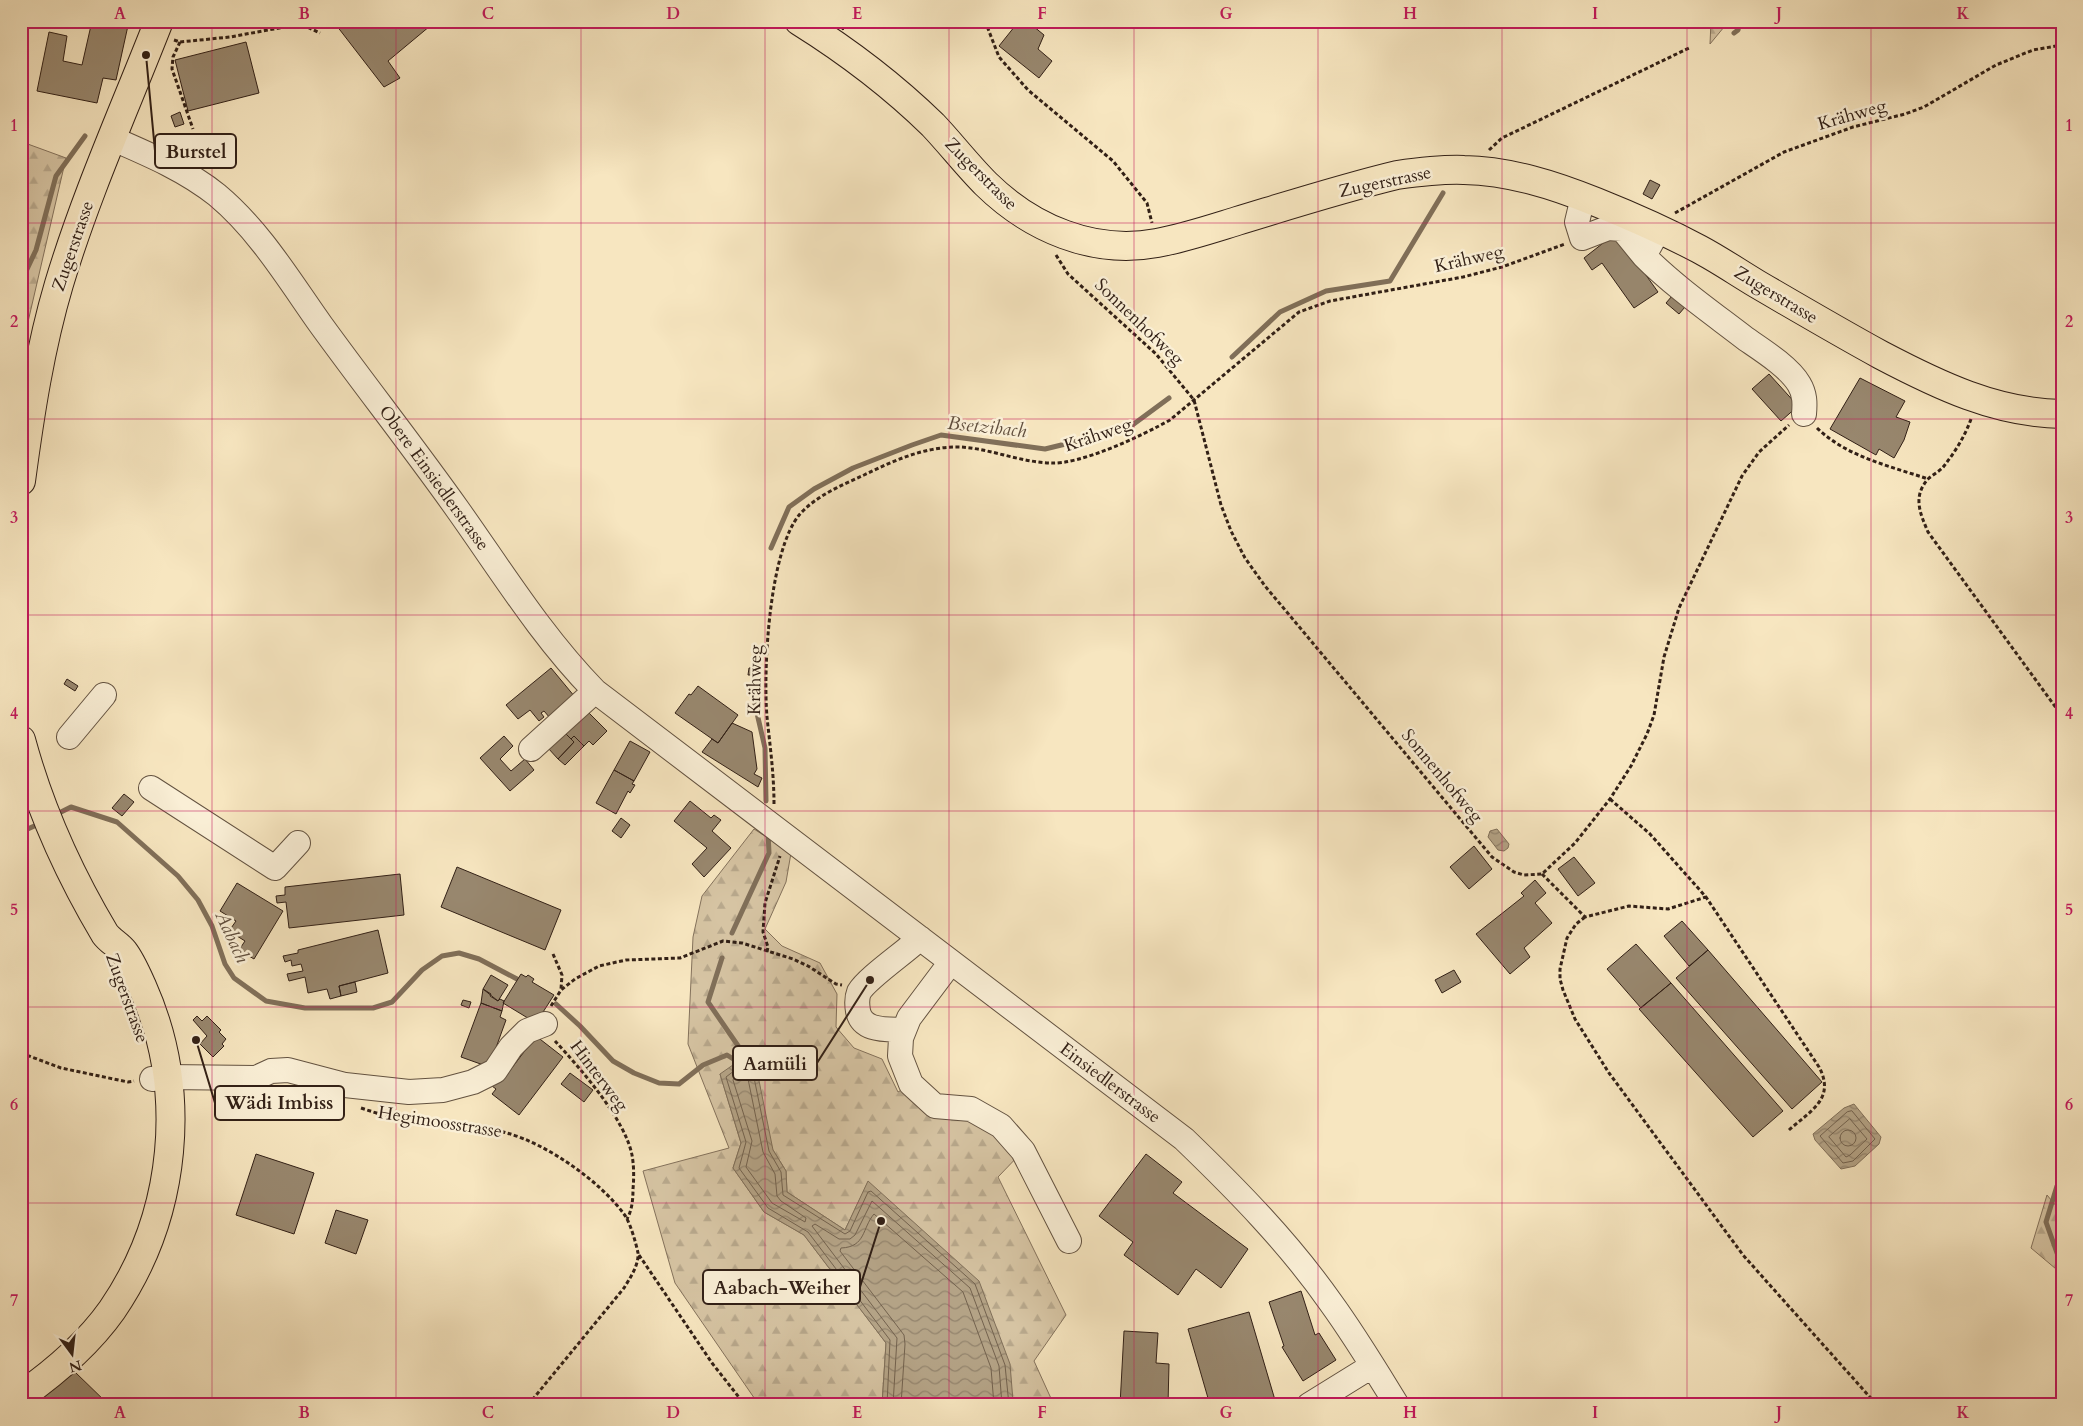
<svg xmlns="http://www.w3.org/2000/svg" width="2083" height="1426" font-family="Cardo,serif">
<defs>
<pattern id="forest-firs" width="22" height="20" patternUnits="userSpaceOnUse" patternTransform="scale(1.25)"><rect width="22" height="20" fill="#d6c4a3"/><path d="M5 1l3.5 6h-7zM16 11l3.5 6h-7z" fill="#b8a88c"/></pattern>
<pattern id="water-waves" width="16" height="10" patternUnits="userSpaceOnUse" patternTransform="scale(1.25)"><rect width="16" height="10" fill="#b4a386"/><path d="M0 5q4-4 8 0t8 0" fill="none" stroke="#93846d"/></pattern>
</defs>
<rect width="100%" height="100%" fill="#f7e6c0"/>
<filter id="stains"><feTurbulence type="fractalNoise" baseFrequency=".004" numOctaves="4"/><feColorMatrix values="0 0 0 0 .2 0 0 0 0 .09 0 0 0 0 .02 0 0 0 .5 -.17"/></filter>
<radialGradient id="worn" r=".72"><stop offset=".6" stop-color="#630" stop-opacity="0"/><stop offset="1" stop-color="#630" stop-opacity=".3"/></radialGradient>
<!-- forest -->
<path fill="url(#forest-firs)" stroke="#84725c" d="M1711 21H1729L1710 44Z
M25 143 66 158 21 352V152Z
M754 829 791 853 786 882 765 929 782 946 820 963 837 994 836 1027 854 1048 882 1059 898 1092 911 1084 971 1109 1023 1151 998 1177 1066 1315 1034 1361 1054 1405H1015L868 1182 845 1230 787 1192 786 1171 773 1150 720 1074 741 1143 733 1168 764 1212 804 1235 886 1343 882 1405H759L675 1283 643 1171 729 1148 688 1044 693 937 702 896Z
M2047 1195 2062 1213V1274L2031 1248Z"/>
<!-- water -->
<path fill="url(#water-waves)" stroke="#806f59" d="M1497 829 1509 844 1508 848 1504 851 1498 850 1488 837 1490 831Z
M753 1051 773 1150 786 1171 787 1192 845 1230 868 1181 979 1281 1010 1364 1013 1401 1015 1405H882L886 1343 804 1235 764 1212 733 1168 741 1143 720 1074Z
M1854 1104 1881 1137 1879 1144 1855 1166 1841 1169 1815 1140 1813 1134 1844 1108Z"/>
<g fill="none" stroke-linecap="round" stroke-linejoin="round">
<!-- shore -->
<path stroke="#73624e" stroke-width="1" d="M743 1072 747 1074 763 1152 775 1174 777 1196 781 1201 806 1218 805 1222 772 1203 746 1167 752 1141 733 1080Z
M1852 1111 1875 1139 1853 1161 1843 1163 1820 1136 1847 1112Z
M1850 1119 1867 1139 1850 1155 1846 1157 1829 1137Z
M1840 1138a8 8 0 1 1 16 0a8 8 0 1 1-16 0Z
M887 1405 890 1340 808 1232 768 1208 739 1168 746 1142 726 1077 747 1061 751 1063 769 1151 781 1172 783 1195 845 1234 850 1231 868 1192 871 1191 975 1284 1005 1365 1009 1405
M893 1405 897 1338 812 1226 815 1224 839 1239H850L855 1235 872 1201 970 1288 999 1366 1002 1405
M901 1405 905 1344 904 1335 840 1251 841 1248C866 1247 862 1228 874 1214L963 1292 991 1368 994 1405"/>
<!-- stream -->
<path stroke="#806f59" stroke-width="5" d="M1734 33 1738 30 1740 21
M21 282 36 250 56 176 85 136
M1232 357 1280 312 1326 291 1390 281 1443 193
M771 548 789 507 814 489 853 468 912 445 941 435 1045 449 1127 429 1169 398
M753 696 765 748 766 801
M55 815 71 807 117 822 178 876 198 900 212 926 225 964 234 978 266 1001 305 1008H373L392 1002 422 970 442 956 459 953 479 959 517 979
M21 832 41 823
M732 933 769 853 768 832
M722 958 708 1002 743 1053 738 1062
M556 1004 580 1026 613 1061 634 1073 659 1083 679 1084 703 1065 727 1055 738 1062
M2057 1186 2046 1222 2062 1267"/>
</g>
<!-- building -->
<path fill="#98876e" stroke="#322016" d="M92 21H129L116 80 103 78 97 103 37 91 49 32 67 36 63 61 82 65Z
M333 21H436L388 61 400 78 384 87Z
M832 21H850L843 30Z
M1019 21H1027L1044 35 1038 49 1052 61 1039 78 999 46Z
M246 42 259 93 188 111 175 60Z
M180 112 184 124 175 127 171 116Z
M1650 180 1660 185 1652 199 1643 194Z
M1616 233 1658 292 1634 308 1602 263 1592 270 1584 258Z
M1672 296 1685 307 1679 314 1666 303Z
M1769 374 1798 406 1781 421 1752 389Z
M1860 378 1905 401 1896 417 1910 422 1904 440 1894 458 1879 449 1876 455 1830 429Z
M551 668 575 697 550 718 544 711 541 713 544 717 539 721 530 710 518 719 506 705Z
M749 668H756L755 675H748Z
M67 679 78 686 75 691 64 684Z
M698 686 738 715 718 743 675 713 689 694 691 695Z
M588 712 607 731 593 745 589 741 584 746 574 736 571 739 564 732 573 723 575 725Z
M732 723 752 732 757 769 754 774 762 778 758 787 702 752 712 739 718 743Z
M564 732 574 742 558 759 548 748Z
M504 736 513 746 500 759 511 771 525 759 534 770 510 791 480 758Z
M574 736 584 746 565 765 558 759 574 742 571 739Z
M630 741 650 752 634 781 614 770Z
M614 770 634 781 632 784 635 785 630 793 628 791 616 814 596 803Z
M124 794 134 802 122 816 112 808Z
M690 801 711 818 714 815 721 820 712 831 731 848 704 877 692 864 707 848 674 821Z
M621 818 630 825 621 838 612 831Z
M1474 846 1492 869 1469 889 1450 867Z
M1574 857 1595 883 1578 896 1558 869Z
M457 867 561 910 545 950 441 907Z
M400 874 404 915 289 928 286 902 277 903 276 896 285 895V887Z
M1535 880 1546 893 1535 903 1552 923 1524 948 1530 957 1510 974 1476 934 1524 896 1521 893Z
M237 883 283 911 254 959 239 950 245 941 229 931 236 921 220 911Z
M1682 921 1708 950 1689 966 1664 936Z
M378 930 388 973 339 986 341 996 330 999 327 989 308 993 305 977 289 981 287 974 303 971 301 964 292 966 291 960 285 962 283 956 298 953V950Z
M1636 944 1671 983 1641 1008 1607 969Z
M1708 950 1822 1082 1792 1109 1676 978Z
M1454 970 1461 982 1442 993 1435 980Z
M521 974 526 977 528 975 534 979 532 982 554 995 536 1023 503 1003Z
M491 975 508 985 498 1001 483 989Z
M355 982 357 992 341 996 339 986Z
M1671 983 1783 1111 1753 1137 1639 1009Z
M483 989 491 994 490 996 498 1001 500 999 504 1001 502 1011 481 1003Z
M463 1000 471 1002 469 1008 461 1005Z
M481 1003 502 1011 500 1017 506 1020 489 1067 461 1057Z
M197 1016 202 1021 207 1016 221 1030 219 1032 226 1039 222 1044 224 1046 213 1057 200 1044 207 1036 193 1020Z
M536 1036 563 1057 519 1115 492 1094 496 1089 492 1086 498 1077 502 1081Z
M570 1073 593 1090 584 1102 561 1084Z
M256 1154 314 1173 294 1234 236 1215Z
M1146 1154 1182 1182 1173 1193 1248 1249 1221 1288 1196 1269 1178 1295 1124 1255 1133 1242 1099 1216Z
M336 1210 368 1220 356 1254 325 1243Z
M1301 1291 1315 1335 1319 1333 1336 1360 1303 1381 1282 1347 1284 1346 1269 1302Z
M1249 1312 1275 1400 1258 1405H1210L1188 1329Z
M1124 1331 1158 1333 1156 1363 1169 1364 1168 1405H1120Z
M75 1372 109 1405H39L38 1401Z"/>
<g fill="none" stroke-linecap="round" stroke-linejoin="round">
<!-- minor casing -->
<g stroke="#635240" stroke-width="26">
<path id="minor" d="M111 138C148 154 186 170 217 195 260 231 289 280 321 325 366 387 414 448 458 510 502 572 542 637 595 691L1184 1139C1237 1190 1289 1243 1331 1303 1355 1336 1376 1371 1397 1405
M1583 197 1577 222 1582 238 1608 228 1622 229 1644 256
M1659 229 1644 256C1675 287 1711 312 1746 339 1762 350 1789 367 1799 384 1805 394 1805 403 1804 414
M69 737 104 695
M531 749 595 691
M151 788 275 868 298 843
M951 962 909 1018 901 1038 900 1056 911 1084 935 1106 971 1109 1001 1126 1023 1151 1069 1241
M904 1030C887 1029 862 1032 858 1011 857 1005 857 997 859 992 867 978 907 951 920 938
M152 1079 167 1077 256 1078 271 1071 288 1070 345 1085 409 1092 443 1090 473 1082 495 1071 511 1047 527 1031 545 1024
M1309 1405 1372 1366"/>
</g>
<!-- major casing -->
<g stroke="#322016" stroke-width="30">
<path id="major" d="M799 21C847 51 892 85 933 125 951 144 967 165 986 184 1031 228 1093 255 1157 243 1184 238 1211 229 1237 221 1290 205 1343 188 1397 175 1419 172 1442 169 1464 170 1510 171 1554 185 1596 202 1631 216 1665 231 1699 249 1718 259 1737 272 1757 284 1798 308 1839 332 1881 355 1938 385 1996 413 2062 414
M21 481C30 414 40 348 59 284 86 194 125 108 159 21
M21 740C40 810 68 872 105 934 110 941 119 945 124 952 131 961 137 975 142 986 189 1091 177 1215 112 1310 88 1344 55 1372 21 1396"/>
</g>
<!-- path -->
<path stroke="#322016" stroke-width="3" stroke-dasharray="4 2.5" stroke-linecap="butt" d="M985 21 999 57 1028 90 1113 161 1147 203 1152 223
M174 40 180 42 230 37 301 24 320 33
M180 42 173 57 172 69 193 129
M1489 150 1502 138 1689 48
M1675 213 1784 152 1853 127 1905 114 1924 107 1996 65 2033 50 2062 45
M1056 255 1068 274 1156 354 1194 400 1221 505 1231 531 1245 558 1265 586 1492 857 1514 872 1524 875 1542 874 1575 843 1610 799 1631 766 1647 734 1654 715 1664 657 1679 608 1742 476 1759 452 1789 425
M1971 419C1965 436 1955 452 1944 466 1940 471 1934 474 1929 478 1912 496 1920 513 1928 532L2062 716
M1817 428C1847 457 1890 466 1928 479
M1610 799 1650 834 1706 897 1819 1067C1836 1099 1810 1111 1789 1130
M774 804C774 774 770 746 767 717 763 670 769 550 800 514 816 496 842 485 864 475 895 460 926 446 961 447 991 449 1020 462 1050 463 1081 465 1143 435 1170 420L1299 312 1330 301 1463 277 1502 267 1565 244
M1542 874 1585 917 1629 906 1668 909 1706 897
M1585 917 1576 924 1567 938 1560 969V979L1563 990 1575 1019 1609 1073 1743 1255 1877 1405
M767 952 768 947 763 932 765 903 780 856
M553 954 562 975 561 989
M551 1006 561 990 575 979 599 966 626 960 680 958 723 941 742 943 793 959 808 966 836 984 842 985
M555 1041C580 1068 625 1119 632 1155 634 1166 634 1178 633 1189 633 1200 632 1210 627 1219
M21 1053 61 1068 128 1082 134 1081
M361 1108C382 1115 402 1121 424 1124 451 1126 479 1125 507 1133 547 1144 602 1182 626 1217 631 1226 636 1243 638 1253 639 1265 630 1278 624 1288L528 1405
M639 1255 712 1363 745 1405"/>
<!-- minor -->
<use href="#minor" stroke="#faefd6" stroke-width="24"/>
<!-- major -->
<use href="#major" stroke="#f7e6c0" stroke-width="28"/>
</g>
<!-- grid -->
<path fill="none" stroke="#c2185b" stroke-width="1" stroke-opacity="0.55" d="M212 21V1405M396 21V1405M581 21V1405M765 21V1405M949 21V1405M1134 21V1405M1318 21V1405M1502 21V1405M1687 21V1405M1871 21V1405M21 223H2062M21 419H2062M21 615H2062M21 811H2062M21 1007H2062M21 1203H2062"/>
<g text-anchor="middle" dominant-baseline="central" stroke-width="5" stroke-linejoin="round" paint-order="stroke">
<!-- street labels -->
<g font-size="18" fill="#322016" stroke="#faefd6">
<text transform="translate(1852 115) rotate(-16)">Krähweg</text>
<text transform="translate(981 174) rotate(45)">Zugerstrasse</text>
<text transform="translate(1385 182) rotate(-12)">Zugerstrasse</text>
<text transform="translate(73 246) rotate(-71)">Zugerstrasse</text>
<text transform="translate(1469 259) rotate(-13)">Krähweg</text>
<text transform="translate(1776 295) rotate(31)">Zugerstrasse</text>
<text transform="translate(1139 322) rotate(44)">Sonnenhofweg</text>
<text transform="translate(1098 435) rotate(-19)">Krähweg</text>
<text transform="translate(434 478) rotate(54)">Obere Einsiedlerstrasse</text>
<text transform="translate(755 680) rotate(-89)">Krähweg</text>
<text transform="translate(1442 776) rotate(50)">Sonnenhofweg</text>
<text transform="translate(127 998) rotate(70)">Zugerstrasse</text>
<text transform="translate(599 1076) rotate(53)">Hinterweg</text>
<text transform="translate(1110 1083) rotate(37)">Einsiedlerstrasse</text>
<text transform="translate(440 1122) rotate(9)">Hegimoosstrasse</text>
</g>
<!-- water labels -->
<g font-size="19" font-style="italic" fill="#604e3d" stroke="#faefd6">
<text transform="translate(987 427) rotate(6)">Bsetzibach</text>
<text transform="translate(232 937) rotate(65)">Aabach</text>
</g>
</g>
<!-- callouts -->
<path fill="none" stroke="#322016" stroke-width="2" d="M146 55L155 151M870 980L817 1063M196 1040L215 1103M881 1221L860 1287"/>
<g fill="#322016" stroke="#faefd6" stroke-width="2">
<circle cx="146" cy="55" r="5"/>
<circle cx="870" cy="980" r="5"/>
<circle cx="196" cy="1040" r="5"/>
<circle cx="881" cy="1221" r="5"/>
</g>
<g fill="#faefd6" stroke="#322016" stroke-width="2">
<rect x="155" y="134" width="81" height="34" rx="5"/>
<rect x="733" y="1046" width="84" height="34" rx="5"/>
<rect x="215" y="1086" width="129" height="34" rx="5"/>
<rect x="703" y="1270" width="157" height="34" rx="5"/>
</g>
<g font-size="19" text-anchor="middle" font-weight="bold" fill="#322016">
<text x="196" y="158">Burstel</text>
<text x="775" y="1070">Aamüli</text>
<text x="279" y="1109">Wädi Imbiss</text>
<text x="782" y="1294">Aabach-Weiher</text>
</g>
<!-- margin -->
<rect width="2083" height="1426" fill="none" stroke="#f7e6c0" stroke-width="55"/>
<!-- north arrow -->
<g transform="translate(72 1354) rotate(165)" stroke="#faefd6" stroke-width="4" paint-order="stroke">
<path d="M0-4L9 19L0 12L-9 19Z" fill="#322016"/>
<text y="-8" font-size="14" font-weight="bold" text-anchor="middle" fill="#322016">N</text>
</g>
<rect x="28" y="28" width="2028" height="1370" fill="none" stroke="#c2185b" stroke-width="2"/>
<g font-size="16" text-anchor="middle" font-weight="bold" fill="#c2185b">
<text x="120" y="19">A</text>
<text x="304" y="19">B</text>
<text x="488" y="19">C</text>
<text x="673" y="19">D</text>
<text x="857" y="19">E</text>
<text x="1042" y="19">F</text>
<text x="1226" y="19">G</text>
<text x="1410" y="19">H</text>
<text x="1595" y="19">I</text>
<text x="1779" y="19">J</text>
<text x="1963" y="19">K</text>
<text x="14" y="131">1</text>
<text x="2069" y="131">1</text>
<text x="14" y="327">2</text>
<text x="2069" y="327">2</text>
<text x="14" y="523">3</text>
<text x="2069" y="523">3</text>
<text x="14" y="719">4</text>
<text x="2069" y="719">4</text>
<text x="14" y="915">5</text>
<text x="2069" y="915">5</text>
<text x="14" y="1110">6</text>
<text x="2069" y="1110">6</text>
<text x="14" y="1306">7</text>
<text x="2069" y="1306">7</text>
<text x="120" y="1418">A</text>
<text x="304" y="1418">B</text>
<text x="488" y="1418">C</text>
<text x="673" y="1418">D</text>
<text x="857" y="1418">E</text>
<text x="1042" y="1418">F</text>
<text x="1226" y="1418">G</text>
<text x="1410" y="1418">H</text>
<text x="1595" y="1418">I</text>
<text x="1779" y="1418">J</text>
<text x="1963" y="1418">K</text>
</g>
<rect width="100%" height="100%" filter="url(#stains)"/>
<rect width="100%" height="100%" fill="url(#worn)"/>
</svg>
